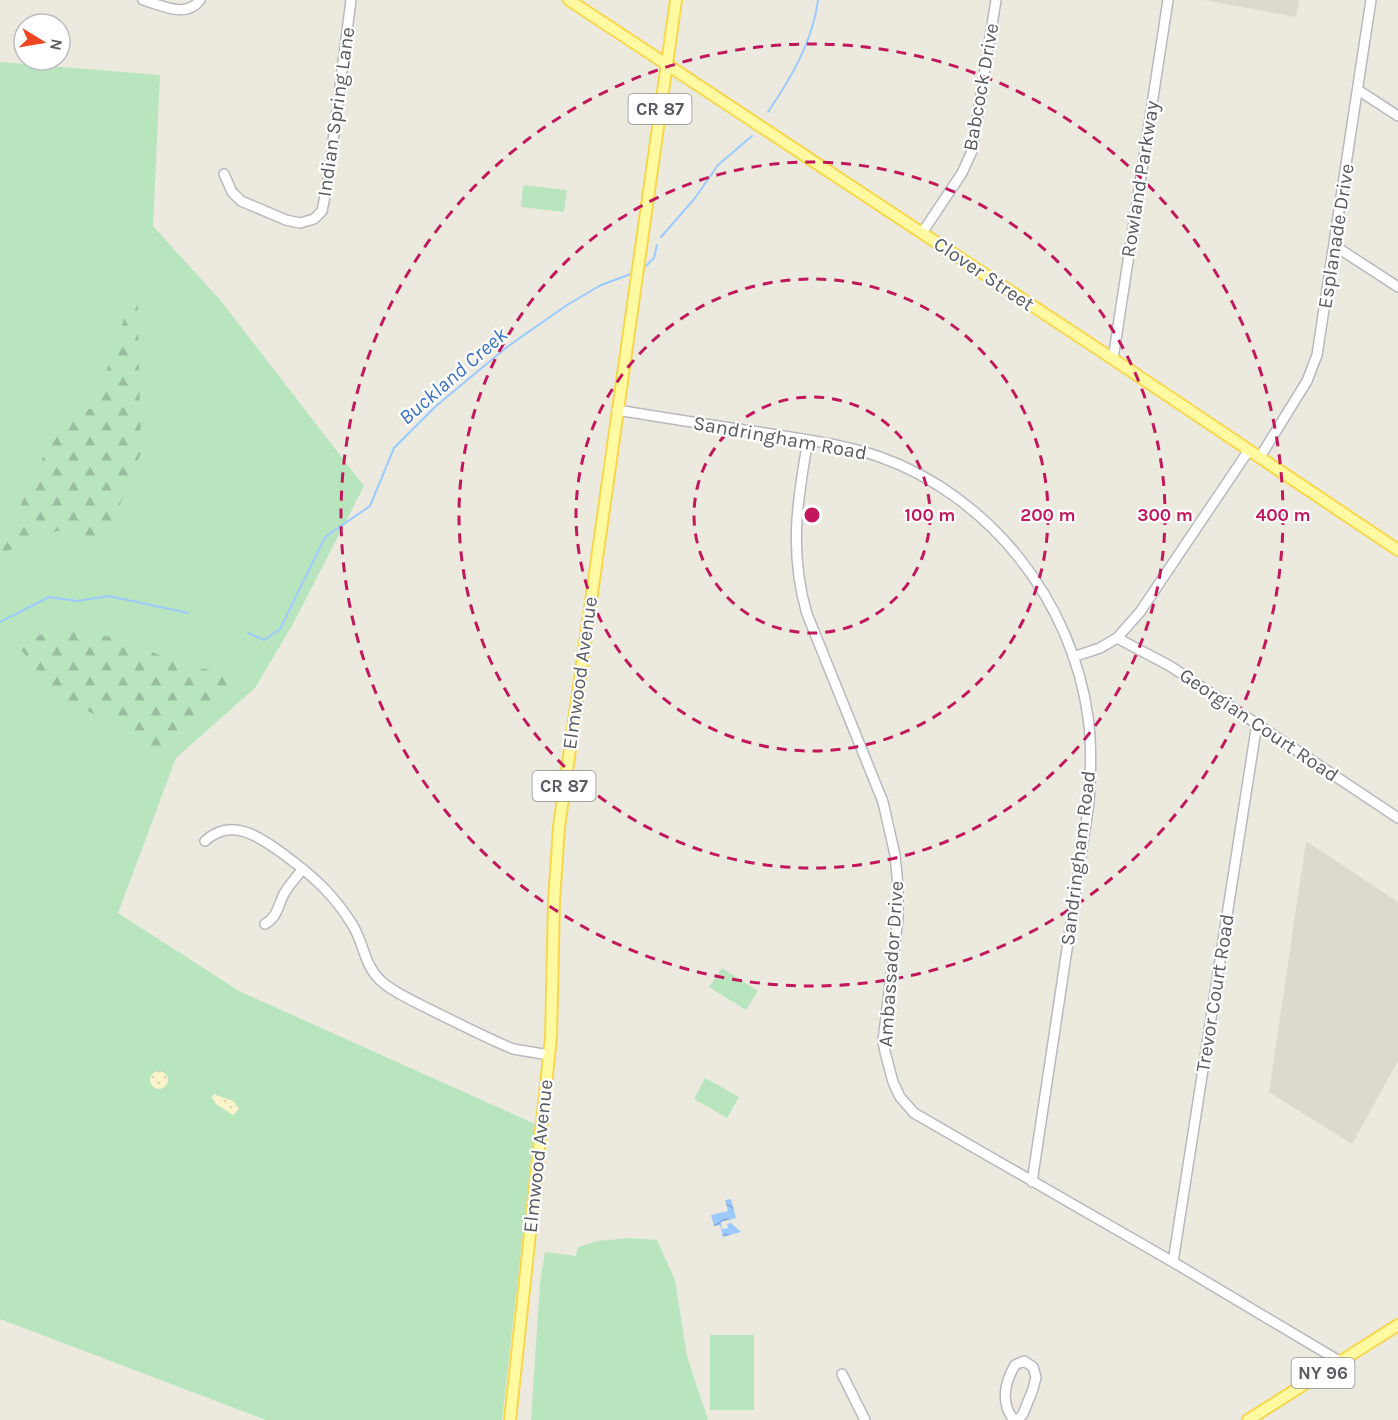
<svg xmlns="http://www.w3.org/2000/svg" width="1398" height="1420" font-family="Karla,sans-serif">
<defs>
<pattern id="forest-firs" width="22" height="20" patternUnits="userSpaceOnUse" patternTransform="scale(1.5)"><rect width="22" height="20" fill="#b9e5be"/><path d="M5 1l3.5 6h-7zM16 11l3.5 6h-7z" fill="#99bd9e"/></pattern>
<pattern id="sand-dots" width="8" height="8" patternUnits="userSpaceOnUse" patternTransform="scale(1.5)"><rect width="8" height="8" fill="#fbf4cb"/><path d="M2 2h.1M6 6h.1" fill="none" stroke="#d9d3b1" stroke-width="1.8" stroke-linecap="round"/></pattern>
<pattern id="water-waves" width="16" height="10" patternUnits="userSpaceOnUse" patternTransform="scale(1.5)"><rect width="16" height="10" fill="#9ccaff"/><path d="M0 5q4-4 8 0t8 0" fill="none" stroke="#82a7d2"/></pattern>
</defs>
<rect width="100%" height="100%" fill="#eceadf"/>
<!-- education -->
<path fill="#dcdace" d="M1204 0H1299L1296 17Z
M1306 841 1398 902V1061L1352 1144 1269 1092Z"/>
<!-- green -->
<path fill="#b9e5be" d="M0 62 160 75 153 226 221 301 364 486 293 624 255 688 176 758 118 913 239 991 535 1124 502 1420H266L0 1319Z
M523 185 567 190 564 212 521 207Z
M722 968 758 991 746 1010 709 987Z
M705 1078 739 1097 727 1118 694 1099Z
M629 1238 657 1240 675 1280 687 1356 708 1420H531L540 1283 545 1252 576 1256 578 1247 598 1241Z
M710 1335H754V1410H710Z"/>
<!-- forest -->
<path fill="url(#forest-firs)" d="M137 280 141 453 104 543 57 531 0 554V549L63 415 94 408Z
M62 627 125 640 177 663 245 678 203 719 153 758 118 727 54 693 19 647 32 638Z"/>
<!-- sand -->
<path fill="url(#sand-dots)" d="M150 1080a9 9 0 1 1 18 0a9 9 0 1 1-18 0Z
M213 1094 233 1101 239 1109 233 1115 216 1104 212 1098Z"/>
<!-- water -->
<path fill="url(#water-waves)" d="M731 1199 736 1218 721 1222 722 1229 728 1228 727 1224 731 1223 741 1232 723 1237 720 1225 714 1226 711 1215 728 1211 725 1200Z"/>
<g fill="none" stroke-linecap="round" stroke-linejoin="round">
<!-- stream -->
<path stroke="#9ccaff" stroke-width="2" d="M768 112C791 78 813 41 818 0
M661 237 695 198 718 165 752 136
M646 266 654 258 657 245
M0 622 49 597 77 601 109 596 188 613
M248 633 264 640 280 629 325 537 370 506 394 448 436 406 507 347 567 305 601 285 631 274"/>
<!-- minor casing -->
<g stroke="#b7b9bf" stroke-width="12">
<path id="minor" d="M143 0C161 5 186 19 200 0
M1358 90 1398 116
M224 174 232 192 241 201 286 220 300 223 314 219 322 211 328 180 351 0
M922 233 962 173 972 151 996 0
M1335 246 1398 287
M1113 359 1168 0
M617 410C666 418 716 426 765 433 803 439 843 444 880 457 990 496 1072 601 1088 717 1092 745 1091 774 1089 803L1032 1182
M808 440C797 501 789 553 807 614L883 802 895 855 898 886V918L883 1041 885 1052 893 1082 900 1097 914 1113 1173 1262 1341 1362
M1260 457 1307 381 1317 355 1371 0
M1117 638 1170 666 1398 818
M1073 657 1100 648 1117 638 1140 612 1249 450
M205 841C232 816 262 838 286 856 314 877 333 894 352 924 364 943 364 965 380 980 391 991 406 997 419 1004 445 1017 471 1030 497 1042L513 1049 549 1055
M265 924C278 917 278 904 285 892 290 884 297 876 303 869
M1173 1262 1257 723
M842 1374 865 1420
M1014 1420C1000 1403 1005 1382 1015 1365L1024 1361 1033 1367 1036 1377 1033 1389 1023 1414 1018 1420"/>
</g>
<!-- major casing -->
<g stroke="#f6d74e" stroke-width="14">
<path id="major" d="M569 0 1113 359 1398 550
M510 1420 551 1038 554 901 559 827 676 0
M1248 1420 1398 1325"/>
</g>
<!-- minor -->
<use href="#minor" stroke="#fff" stroke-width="9"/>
<!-- major -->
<use href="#major" stroke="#fff9a1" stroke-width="10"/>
</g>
<!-- distance rings -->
<g fill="none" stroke="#c2185b" stroke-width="3" stroke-dasharray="10 8">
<circle cx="812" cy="515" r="118"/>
<circle cx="812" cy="515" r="236"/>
<circle cx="812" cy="515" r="353"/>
<circle cx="812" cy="515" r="471"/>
</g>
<g text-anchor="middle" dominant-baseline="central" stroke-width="4.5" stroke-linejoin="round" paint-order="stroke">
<!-- shield labels -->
<g fill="#fff" stroke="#8a8c90" stroke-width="1.5">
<rect x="628.5" y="94" width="63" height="30" rx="4.5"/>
<rect x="532.5" y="771" width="63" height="30" rx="4.5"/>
<rect x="1291.5" y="1358" width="63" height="30" rx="4.5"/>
</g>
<g font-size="18" font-weight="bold" fill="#585b61">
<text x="660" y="109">CR 87</text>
<text x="564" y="786">CR 87</text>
<text x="1323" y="1373">NY 96</text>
</g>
<!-- street labels -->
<g font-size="20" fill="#585b61" stroke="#fff">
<text transform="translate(981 87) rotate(-80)">Babcock Drive</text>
<text transform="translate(336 112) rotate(-82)">Indian Spring Lane</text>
<text transform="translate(1140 179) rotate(-81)">Rowland Parkway</text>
<text transform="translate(1336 236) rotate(-81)">Esplanade Drive</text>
<text transform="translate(984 274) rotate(34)">Clover Street</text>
<text transform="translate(780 438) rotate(10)">Sandringham Road</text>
<text transform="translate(580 673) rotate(-82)">Elmwood Avenue</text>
<text transform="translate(1259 725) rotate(34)">Georgian Court Road</text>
<text transform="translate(1078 858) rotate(-83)">Sandringham Road</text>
<text transform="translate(891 964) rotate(-86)">Ambassador Drive</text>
<text transform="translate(1215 993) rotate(-81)">Trevor Court Road</text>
<text transform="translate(538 1156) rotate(-84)">Elmwood Avenue</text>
</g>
<!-- water labels -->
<g font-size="21" font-style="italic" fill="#3b71c6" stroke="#fff">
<text transform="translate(453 376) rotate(-41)">Buckland Creek</text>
</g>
</g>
<circle cx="812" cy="515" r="9" fill="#c2185b" stroke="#fff" stroke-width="3"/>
<g font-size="18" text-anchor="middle" font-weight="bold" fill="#c2185b" stroke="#fff" stroke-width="4.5" stroke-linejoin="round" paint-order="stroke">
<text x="930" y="521">100 m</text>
<text x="1048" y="521">200 m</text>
<text x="1165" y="521">300 m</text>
<text x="1283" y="521">400 m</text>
</g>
<!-- north arrow -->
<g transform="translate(42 42) rotate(101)"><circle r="28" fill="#ffffff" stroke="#bcbdc0" stroke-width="1.5"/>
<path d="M0-4.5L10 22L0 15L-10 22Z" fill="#ef4622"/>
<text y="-9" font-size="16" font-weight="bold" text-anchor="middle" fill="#585b61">N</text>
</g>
</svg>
